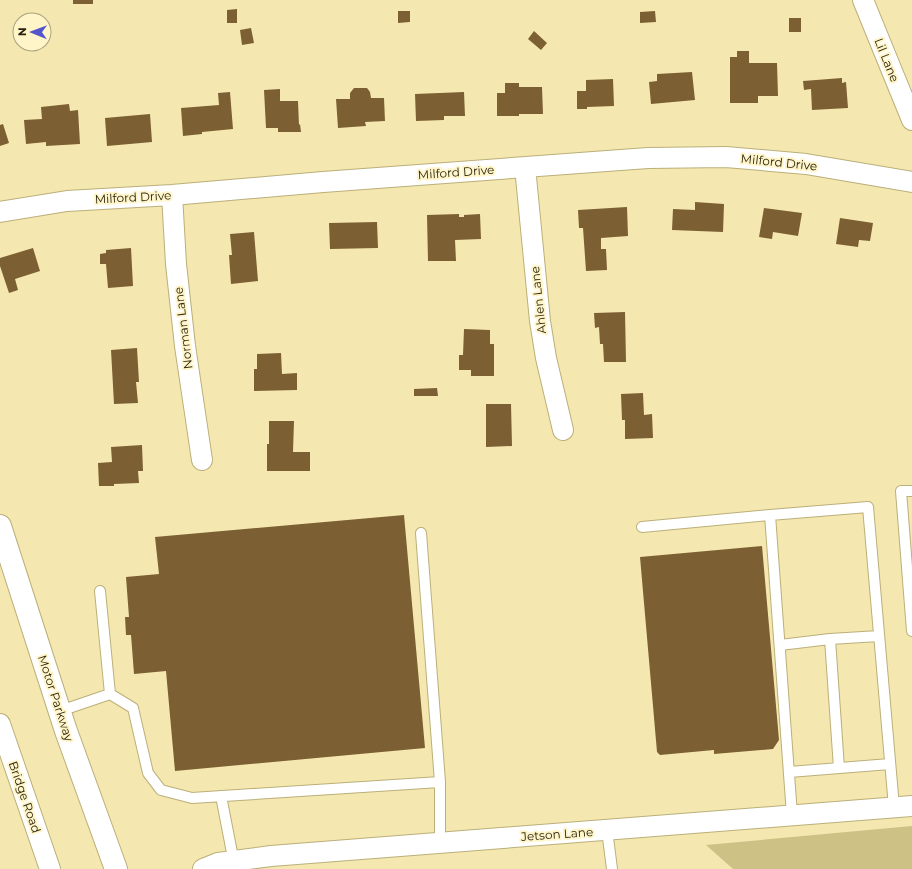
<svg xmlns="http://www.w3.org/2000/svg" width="912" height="869" font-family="Montserrat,sans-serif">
<rect width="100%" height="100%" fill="#f4e8b0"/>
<!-- green -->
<path fill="#cec185" d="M912 826V869H733L706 845Z"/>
<!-- building -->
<path fill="#7c5f32" d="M73 0H93V4H73Z
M237 9V23H227V10Z
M398 11H410V22L398 23Z
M655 11 656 22 640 23V12Z
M789 18H801V32H789Z
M251 28 254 43 242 45 240 30Z
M534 31 547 43 541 50 528 39Z
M737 51H749V63H777L778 96H758V103H730V57H737Z
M692 72 695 100 651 104 649 82 657 81V74Z
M842 78V83L846 82 848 108 812 110 811 89 804 90 803 81Z
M613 79 614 106 587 107V109H577V91H586V80Z
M505 83H519V87H542L543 114H519V116H497V93H505Z
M354 88H367L370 92 371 98H384L385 121 365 122 366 126 338 128 336 99H350V93Z
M280 89V101H298L299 125 300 124 301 132H278V128H266L264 90Z
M230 92 233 129 202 132V134L183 136 181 108 219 105 218 93Z
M464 92 465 116H444V120L416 121 415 94Z
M69 104 70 111 78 110 80 144 46 146V142L26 144 24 120 42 119 41 107Z
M150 114 152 142 107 146 105 118Z
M3 124 9 143 0 146V125Z
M695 202 724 204 723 232 672 230 673 209 695 210Z
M627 207 628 236 601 238V249H606L607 270 586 271 583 228H579L578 210Z
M764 208 802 213 798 236 773 232 772 239 759 237Z
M459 214V217H464V215L480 214 481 239 455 240 456 261H428L427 215Z
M840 218 873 223 870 241 859 240 858 247 836 244Z
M377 222 378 248 330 249 329 223Z
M254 232 258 281 231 284 229 255H232L230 234Z
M33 248 40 271 15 279 18 290 9 293 0 266V258Z
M131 248 133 286 108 288 106 264H100V254L106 253V250Z
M625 312 626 362H604L603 344H600L599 327 595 328 594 313Z
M464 329 490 330V344H494V376H471V370H459V355H463Z
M137 348 139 382H136L138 403 114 404 111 350Z
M281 353 282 374 297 373V390L254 391V369H257V354Z
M437 388 438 396H414V389Z
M643 393 644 415 652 414 653 438 625 439V420H622L621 394Z
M486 404H511L512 446 486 447Z
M269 421H294L293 452H310V471H267V444H269Z
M142 445 143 471H138L139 483 114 484V486H99L98 463 112 462 111 447Z
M404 515 425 748 175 771 166 671 134 674 131 635H126L125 617H129L126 577 159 574 155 537Z
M762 546 779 740 773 749 714 754V750L660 755 657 752 640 557Z"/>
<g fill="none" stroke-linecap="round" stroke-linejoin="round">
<!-- service casing -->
<g stroke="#bbaf7a" stroke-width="12">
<path id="service" d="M912 491H901L912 631
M642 527 770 515
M100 591 110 694
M830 639 879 636
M780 645 830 639 839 768
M110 694 133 708 148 773 161 790 192 798 440 782 421 533
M60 711 110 694
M789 772 890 764
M221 796 234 863
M792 815 770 515 868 507 894 807
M607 830 612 869
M440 843V782"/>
</g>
<!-- minor casing -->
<g stroke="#bbaf7a" stroke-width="22">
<path id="minor" d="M863 0 912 120
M525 167 540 321 546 358 563 430
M172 195 176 264 185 346 202 460
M0 212 67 201 172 195 323 182 648 158 726 157 806 164 912 182
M0 724 50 869
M203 869 218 863 271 856 912 806"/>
</g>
<!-- secondary casing -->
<g stroke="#bbaf7a" stroke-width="24">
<path id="secondary" d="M0 526 66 731 116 869"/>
</g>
<!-- service -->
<use href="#service" stroke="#fff" stroke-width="10"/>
<!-- minor -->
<use href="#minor" stroke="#fff" stroke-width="20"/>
<!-- secondary -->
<use href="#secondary" stroke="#fff" stroke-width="22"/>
</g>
<g text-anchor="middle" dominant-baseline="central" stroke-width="4" stroke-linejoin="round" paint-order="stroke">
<!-- street labels -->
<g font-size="12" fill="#29240e" stroke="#fff5c9">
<text transform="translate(887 60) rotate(68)">Lil Lane</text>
<text transform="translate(779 162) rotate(6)">Milford Drive</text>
<text transform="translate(456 172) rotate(-4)">Milford Drive</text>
<text transform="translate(133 197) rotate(-3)">Milford Drive</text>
<text transform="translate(538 300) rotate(-96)">Ahlen Lane</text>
<text transform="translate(183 328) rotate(-97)">Norman Lane</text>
<text transform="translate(56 698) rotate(72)">Motor Parkway</text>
<text transform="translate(25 797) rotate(71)">Bridge Road</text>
<text transform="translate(557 834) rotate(-4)">Jetson Lane</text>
</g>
</g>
<!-- north arrow -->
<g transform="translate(32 32) rotate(271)"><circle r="19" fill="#fff5c9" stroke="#a9a17e"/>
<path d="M0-3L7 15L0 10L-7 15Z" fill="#5255cc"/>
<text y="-6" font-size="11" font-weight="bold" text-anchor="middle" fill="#29240e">N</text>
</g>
</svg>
